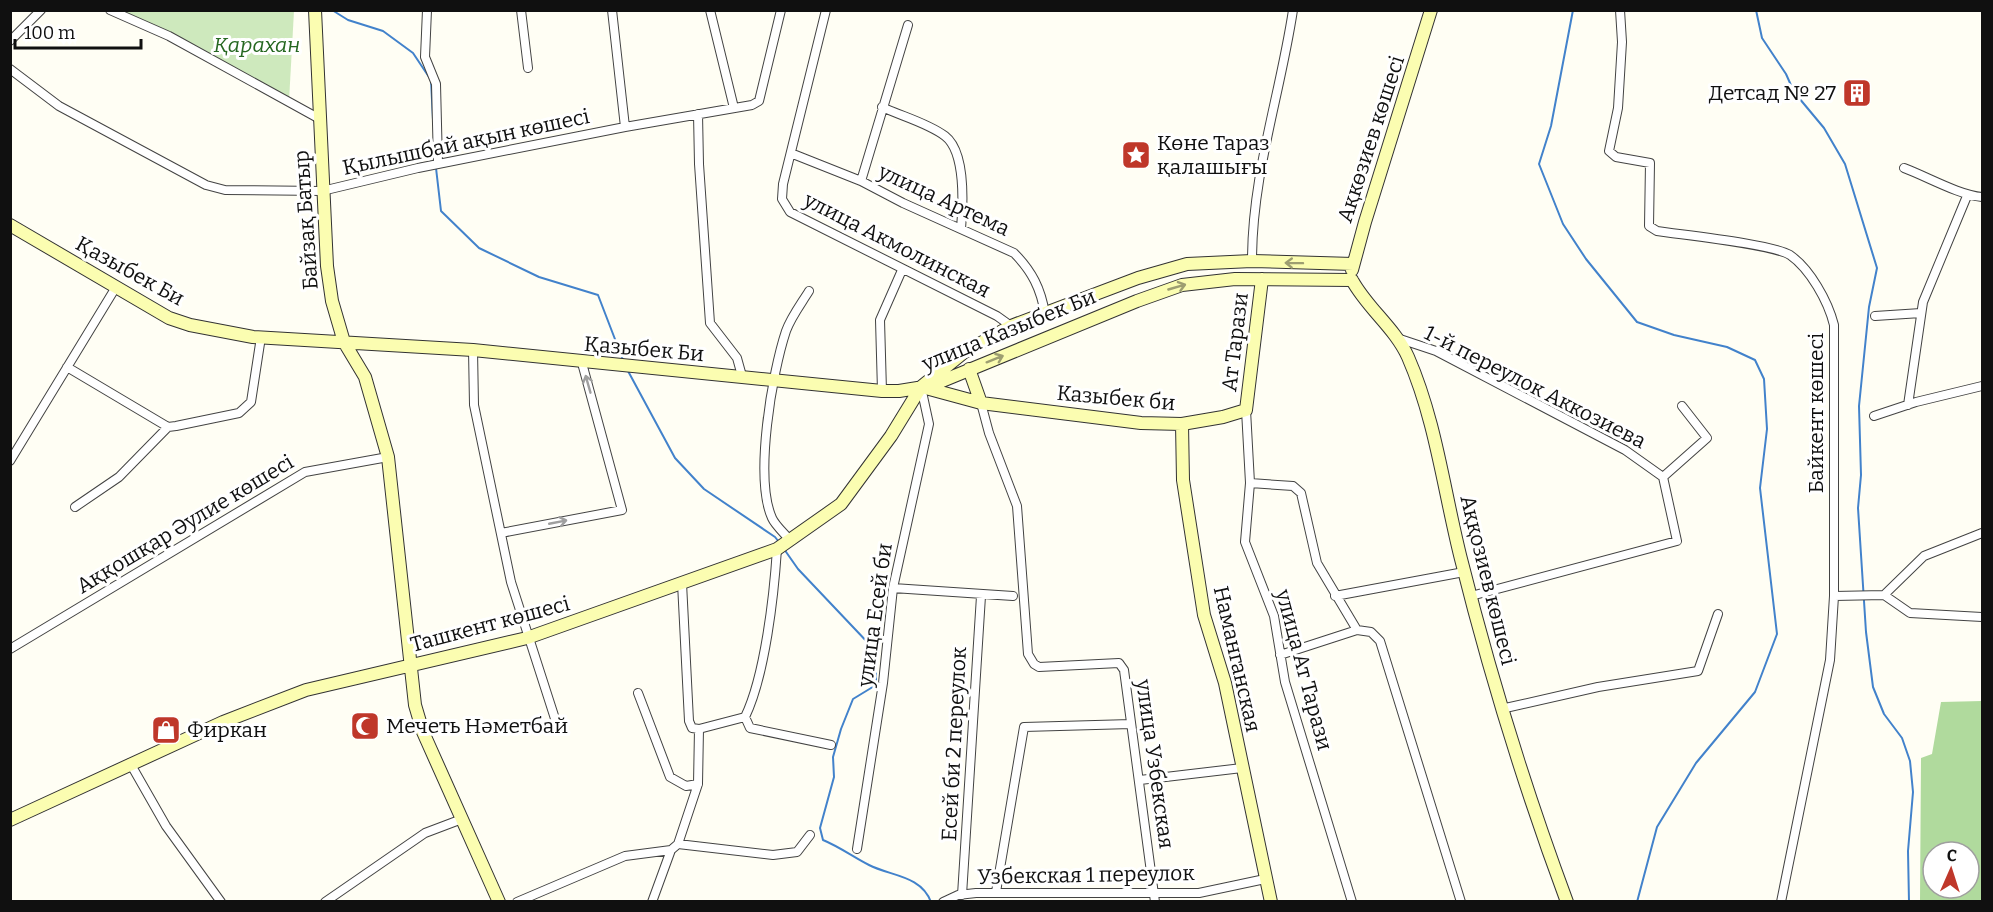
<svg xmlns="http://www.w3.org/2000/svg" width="1993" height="912" font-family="Bitter,serif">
<rect width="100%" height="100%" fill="#fffef4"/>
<!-- green -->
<path fill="#cee9bd" d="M112 11H294L289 101Z"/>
<!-- forest -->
<path fill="#b0da9d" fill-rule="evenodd" d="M1982 701V901H1920L1921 758 1932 754 1941 702ZM1933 852H1969V888H1933Z"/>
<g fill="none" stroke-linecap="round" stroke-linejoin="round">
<!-- stream -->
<path stroke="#4282cb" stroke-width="2" d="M332 10 348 20 383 31 413 53 431 80 433 120
M1573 10 1551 126 1539 164 1563 224 1586 259 1637 322 1674 335 1727 347 1755 360 1764 379 1767 429 1760 488 1777 634 1755 692 1696 763 1657 827 1637 902
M1756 10 1762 38 1786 74 1794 92 1824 128 1845 164 1877 268 1869 307 1859 406 1861 475 1858 508 1866 632 1873 687 1884 714 1902 738 1910 761 1913 792 1908 851 1909 902
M436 168 441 211 479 248 539 277 598 295 623 360
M628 371 675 458 704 489 775 537 779 542
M784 549 798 569 871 646 876 665V685L853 699 841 729 833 757 834 777 820 828 823 840C840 847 853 857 869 865 890 876 921 875 931 902"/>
<!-- street casing -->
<g stroke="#434343" stroke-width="10">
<path id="street" d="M110 10 169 36 318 118
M427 10 425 57 436 84 438 164
M521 10 528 68
M612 10 625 127
M710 10 734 108
M826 10 783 184 782 199 790 212 997 316 1011 326
M1620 10 1622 42 1618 108 1609 151 1616 157 1650 163 1649 226 1657 231C1683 235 1772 244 1790 255 1810 269 1828 301 1834 325V596L1830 660 1781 902
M10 41 41 10
M10 69 59 106 206 185 225 190 322 191 418 168 625 127 752 105 759 101 781 10
M882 107C901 116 928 123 945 136 966 152 963 206 961 229
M698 114 699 164 710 323 737 358 742 376
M793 154 861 181 903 203 1014 253C1032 271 1041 289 1045 314
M1904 168C1928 177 1959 195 1982 197
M861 181 908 25
M1252 261C1252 174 1280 96 1293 10
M1875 316 1921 313
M1397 338 1436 351 1625 450 1663 477 1677 541 1471 596
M473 350 474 405 511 582 558 728
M67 367 168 427 176 426 239 413 251 402 261 337
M882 391 880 320 902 270
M981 403 989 433 1017 506 1028 654 1034 664 1039 667 1119 663 1124 670 1155 902
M1908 405 1923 302 1967 196
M1246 410 1250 483 1245 542 1274 616 1285 682 1352 902
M1874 416 1916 402 1982 386
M10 461 116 287
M1663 477 1707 438 1682 406
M1250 483 1293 486 1301 493 1317 563 1357 630
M75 507 119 477 168 427
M501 533 622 510 582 363
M789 539C784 533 775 525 772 518 754 478 772 373 786 331 791 317 801 304 809 291
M777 549C774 595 765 676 745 717L750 728 831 745
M682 583 689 721 692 728 699 729
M893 588 1013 596
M1884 595 1910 613 1982 617
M1335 596 1464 572
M1834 596 1884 595 1924 556 1982 533
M10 649 305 472 388 457
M1280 655 1357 630 1371 632 1380 641 1461 902
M638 693 670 777 686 786 698 784
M1501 709 1598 687 1698 671 1718 614
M130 763 166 826 221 902
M1140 780 1242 768
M678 844 773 855 797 852 810 835
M857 849 883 683 893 588 929 424 921 387
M996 892 1024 727 1131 724
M962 895 981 596
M325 902 425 833 462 819
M517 902 625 856 671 850
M652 902 671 850 678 844 698 784 699 729 745 717
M943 902 958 895 976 893H1199L1265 879"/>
</g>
<!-- secondary casing -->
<g stroke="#323232" stroke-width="14">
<path id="secondary" d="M315 10 327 266 332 301 344 342 365 377 388 457 415 705 423 732 499 902
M10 225 169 318 190 325 253 337 473 350 882 391H899L930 386 1137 301 1182 285 1235 279 1352 280
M1352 270 1365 222 1431 10
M1352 280C1367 308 1395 328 1408 357 1436 421 1444 492 1461 559 1490 675 1525 789 1567 902
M969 369 981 403
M922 387 981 403 1141 423 1182 424 1223 417 1246 410 1262 279
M1182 424 1183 480 1204 615 1225 683 1271 902
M10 820 223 722 306 690 527 638 777 549 841 504 891 436 921 387 963 353 1011 326 1138 278 1187 264 1252 261 1353 264"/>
</g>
<!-- street -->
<use href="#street" stroke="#fff" stroke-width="8"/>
<!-- secondary -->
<use href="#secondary" stroke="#fbfdb1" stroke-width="12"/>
</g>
<!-- one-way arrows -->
<defs><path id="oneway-shaft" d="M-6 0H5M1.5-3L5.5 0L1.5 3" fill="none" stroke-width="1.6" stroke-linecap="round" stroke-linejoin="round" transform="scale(1.5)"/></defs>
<g stroke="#9d9e71">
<use href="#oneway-shaft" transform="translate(1294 263) rotate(-179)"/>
<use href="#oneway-shaft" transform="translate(1177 287) rotate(-16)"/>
<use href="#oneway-shaft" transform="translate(995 359) rotate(-22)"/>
</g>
<g stroke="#9f9f9f">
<use href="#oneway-shaft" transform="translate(588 384) rotate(-106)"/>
<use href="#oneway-shaft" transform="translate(558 522) rotate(-11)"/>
</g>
<!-- icons -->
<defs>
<g id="building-square" transform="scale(1.5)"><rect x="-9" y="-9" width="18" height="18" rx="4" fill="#bf372a" stroke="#fff"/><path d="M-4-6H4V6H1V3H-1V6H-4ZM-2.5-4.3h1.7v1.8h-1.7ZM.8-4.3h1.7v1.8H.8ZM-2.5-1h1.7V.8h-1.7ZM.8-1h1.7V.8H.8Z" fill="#fff"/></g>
<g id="sight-square" transform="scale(1.5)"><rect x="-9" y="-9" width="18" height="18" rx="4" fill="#bf372a" stroke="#fff"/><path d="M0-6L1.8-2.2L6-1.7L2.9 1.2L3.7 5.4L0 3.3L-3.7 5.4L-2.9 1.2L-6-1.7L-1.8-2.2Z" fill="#fff"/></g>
<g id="mosque-square" transform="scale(1.5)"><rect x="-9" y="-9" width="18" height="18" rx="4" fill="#bf372a" stroke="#fff"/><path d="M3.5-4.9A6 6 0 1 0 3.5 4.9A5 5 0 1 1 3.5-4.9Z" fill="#fff"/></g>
<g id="shop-square" transform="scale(1.5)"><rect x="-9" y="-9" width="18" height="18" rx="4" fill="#bf372a" stroke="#fff"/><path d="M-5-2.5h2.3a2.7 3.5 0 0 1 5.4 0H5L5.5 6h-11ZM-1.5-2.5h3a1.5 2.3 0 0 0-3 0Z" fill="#fff"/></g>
</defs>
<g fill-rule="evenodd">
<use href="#building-square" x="1857" y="93"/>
<use href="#sight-square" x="1136" y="155"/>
<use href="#mosque-square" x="365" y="726"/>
<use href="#shop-square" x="166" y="730"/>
</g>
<g text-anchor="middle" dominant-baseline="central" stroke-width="6" stroke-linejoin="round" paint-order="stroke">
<!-- park labels -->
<g font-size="21" font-style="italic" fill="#266821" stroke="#fff">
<text x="257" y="45">Қарахан</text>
</g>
<!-- poi labels -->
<g font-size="21" fill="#101010" stroke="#fff" text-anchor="start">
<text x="1836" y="93" text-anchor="end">Детсад № 27</text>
<text x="1157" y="143">Көне Тараз<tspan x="1157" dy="24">қалашығы</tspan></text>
<text x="386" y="726">Мечеть Нәметбай</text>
<text x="187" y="730">Фиркан</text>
</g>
<!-- street labels -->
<g font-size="21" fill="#101010" stroke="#fff">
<text transform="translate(1371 139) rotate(-72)">Ақкөзиев көшесі</text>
<text transform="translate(466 142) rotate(-12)">Қылышбай ақын көшесі</text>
<text transform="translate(944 200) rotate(25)">улица Артема</text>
<text transform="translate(306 220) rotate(-94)">Байзақ Батыр</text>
<text transform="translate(897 245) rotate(27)">улица Акмолинская</text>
<text transform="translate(130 271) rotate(29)">Қазыбек Би</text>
<text transform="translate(1009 330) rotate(-22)">улица Казыбек Би</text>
<text transform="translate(1235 342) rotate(-83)">Ат Тарази</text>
<text transform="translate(644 349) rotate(5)">Қазыбек Би</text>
<text transform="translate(1535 387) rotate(27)">1-й переулок Аккозиева</text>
<text transform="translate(1116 398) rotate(5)">Казыбек би</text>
<text transform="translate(1816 413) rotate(-90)">Байкент көшесі</text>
<text transform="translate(185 524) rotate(-31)">Аққошқар Әулие көшесі</text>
<text transform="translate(1488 580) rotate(76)">Аққозиев көшесі</text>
<text transform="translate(875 615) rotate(-82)">улица Есей би</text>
<text transform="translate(490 624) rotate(-15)">Ташкент көшесі</text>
<text transform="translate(1237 659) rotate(77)">Наманганская</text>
<text transform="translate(1304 670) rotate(75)">улица Ат Тарази</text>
<text transform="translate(954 744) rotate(-87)">Есей би 2 переулок</text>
<text transform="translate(1155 764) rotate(82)">улица Узбекская</text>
<text transform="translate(1086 875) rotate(-1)">Узбекская 1 переулок</text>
</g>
</g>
<!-- border -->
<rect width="1993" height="912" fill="none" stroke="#101010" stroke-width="24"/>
<!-- north arrow -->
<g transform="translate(1951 870) rotate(3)"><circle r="28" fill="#ffffff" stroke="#9f9f9f" stroke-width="1.5"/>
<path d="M0-4.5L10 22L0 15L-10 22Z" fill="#bf372a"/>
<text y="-9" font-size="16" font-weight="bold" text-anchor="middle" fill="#101010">С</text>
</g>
<!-- scale -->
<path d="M15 39v9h126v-9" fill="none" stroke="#101010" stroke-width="3"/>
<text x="24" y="39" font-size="18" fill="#101010" stroke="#ffffff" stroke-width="4.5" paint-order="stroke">100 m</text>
</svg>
